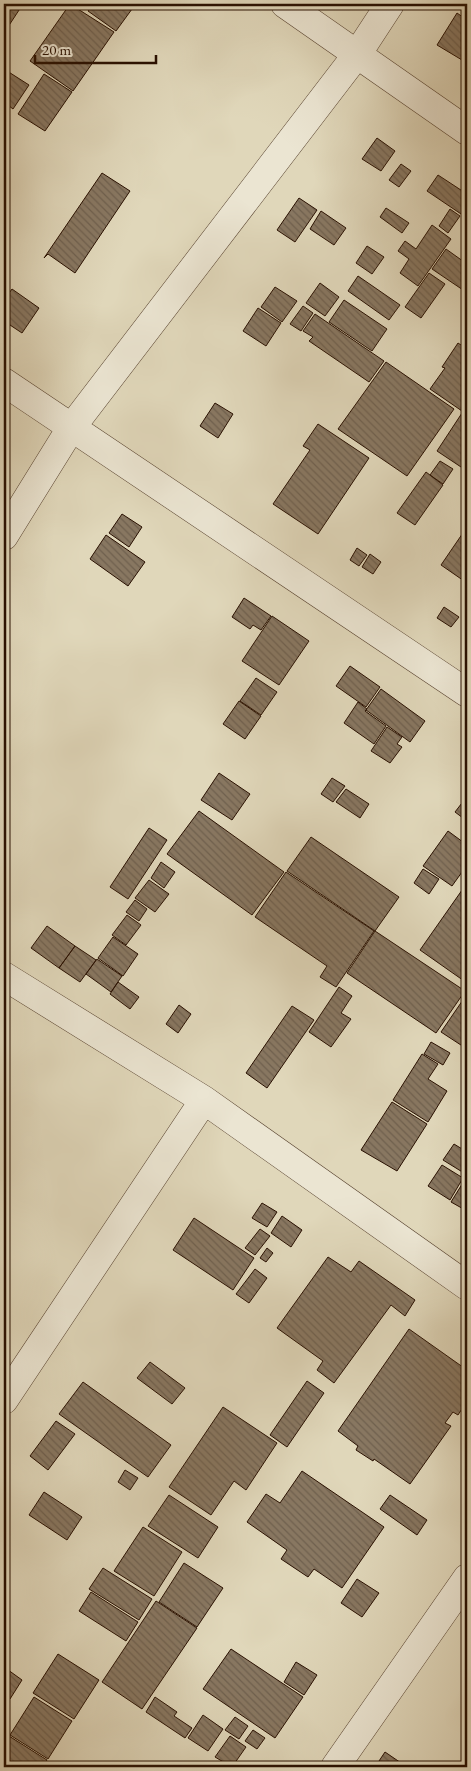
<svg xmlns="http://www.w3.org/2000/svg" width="471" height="1771" font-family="'EB Garamond',serif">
<defs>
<pattern id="building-back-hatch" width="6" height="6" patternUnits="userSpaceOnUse" patternTransform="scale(1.25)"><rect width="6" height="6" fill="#887761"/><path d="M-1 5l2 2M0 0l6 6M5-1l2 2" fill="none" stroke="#6f604e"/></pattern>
</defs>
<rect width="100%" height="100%" fill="#e0d7ba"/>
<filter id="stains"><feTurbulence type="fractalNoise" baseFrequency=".004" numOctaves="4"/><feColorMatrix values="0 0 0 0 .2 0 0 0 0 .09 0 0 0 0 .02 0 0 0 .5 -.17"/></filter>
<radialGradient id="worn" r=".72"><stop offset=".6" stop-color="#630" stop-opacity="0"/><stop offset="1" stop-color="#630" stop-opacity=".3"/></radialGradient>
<!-- building -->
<path fill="url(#building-back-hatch)" stroke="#291001" d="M4 4H23L4 33Z
M70 4 114 32 73 91 30 61Z
M93 4H125L132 9 116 31 88 11Z
M457 13 467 20V63L437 45Z
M4 69 29 85 13 109 4 102Z
M44 74 72 92 45 131 18 114Z
M377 138 395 151 381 171 362 159Z
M401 164 411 171 399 187 389 180Z
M102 173 130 191 75 273 48 254 44 258Z
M438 175 467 194V212L464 216 427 191Z
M299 198 317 210 295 242 277 230Z
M386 208 409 223 402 233 380 217Z
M450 209 460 216 448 233 439 226Z
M321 211 346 228 334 245 310 229Z
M432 225 451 239 418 286 400 273 409 259 398 251 405 241 416 249Z
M367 246 384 257 372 274 356 263Z
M446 249 467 264V290L466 292 432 269Z
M429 273 445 284 421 318 405 307Z
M358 276 400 305 389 320 348 291Z
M320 283 339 297 325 316 306 303Z
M275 287 297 301 282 322 261 307Z
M12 289 39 308 22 333 4 321V300Z
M344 300 387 329 372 351 329 322Z
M303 306 313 313 301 331 290 324Z
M258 308 281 323 266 346 243 331Z
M315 314 384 361 369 382 309 341 313 337 303 331Z
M458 343 467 349V403L462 411 430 389 445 368 442 367Z
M386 362 454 409 407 476 338 429Z
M215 403 233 414 218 438 200 426Z
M462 413 467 417V471L437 451Z
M318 424 369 458 318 534 273 504 310 450 303 446Z
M440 461 453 469 443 484 430 475Z
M426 472 443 485 415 525 397 513Z
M122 514 142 527 129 547 109 533Z
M467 527V583L441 565Z
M106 535 145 562 128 586 90 559Z
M357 548 367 555 359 566 350 560Z
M370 554 381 562 373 574 362 567Z
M244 598 271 616 261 630 253 625 250 629 232 617Z
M444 607 459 617 451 627 437 618Z
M272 616 309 641 279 685 242 661Z
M350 666 380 687 366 707 336 686Z
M256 678 277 692 261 715 240 701Z
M381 689 425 721 410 742 366 710Z
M239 701 261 716 245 739 223 724Z
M358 702 367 709 365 711 386 726 374 744 344 723Z
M387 727 402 737 397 744 402 747 390 763 371 751Z
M219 773 250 794 232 820 201 800Z
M332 778 345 786 333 802 321 794Z
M346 789 369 804 360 818 336 802Z
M465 799 467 801V821L455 812Z
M199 811 284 872 252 915 167 854Z
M149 828 167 840 128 899 110 887Z
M448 831 467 845V865L452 886 423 866Z
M311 837 399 897 375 931 287 871Z
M161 862 175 872 164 888 151 878Z
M423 869 439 879 429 894 414 883Z
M286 872 374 931 336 987 320 977 327 966 255 917Z
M149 880 169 894 155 912 135 898Z
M467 883V983L420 950Z
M135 900 147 909 139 921 126 912Z
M127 915 141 925 126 945 112 935Z
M47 926 75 946 59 968 31 948Z
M375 931 465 991 436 1033 347 973Z
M113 937 138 954 123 976 98 958Z
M75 946 96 960 80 982 59 968Z
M97 959 122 976 111 992 86 974Z
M118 982 139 997 130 1009 110 994Z
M339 987 352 996 341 1013 351 1019 331 1047 309 1032Z
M467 994V1049L441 1032Z
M179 1005 191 1014 178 1033 166 1024Z
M292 1006 314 1020 267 1088 246 1073Z
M431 1042 450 1053 443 1065 424 1054Z
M422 1054 438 1064 428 1079 447 1091 428 1122 393 1100Z
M392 1102 427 1124 397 1171 361 1150Z
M454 1144 467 1152V1168L464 1173 443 1160Z
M442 1165 463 1178 450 1200 428 1186Z
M464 1181 467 1183V1211L451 1202Z
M262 1203 277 1212 267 1227 252 1218Z
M282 1216 302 1230 291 1247 271 1233Z
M194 1218 254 1258 233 1290 173 1250Z
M260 1229 270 1236 255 1255 245 1248Z
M267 1248 273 1253 266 1262 260 1258Z
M328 1257 351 1272 359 1261 415 1300 405 1316 391 1305 334 1383 317 1370 323 1361 277 1328Z
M255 1269 267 1278 249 1303 236 1294Z
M409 1329 467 1370V1401L458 1415 453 1412 445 1423 451 1426 410 1484 374 1459 373 1461 356 1450 358 1446 338 1431Z
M150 1362 185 1388 172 1404 137 1378Z
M307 1381 324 1393 287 1447 270 1435Z
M83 1382 171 1445 148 1477 59 1414Z
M223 1407 277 1443 246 1490 234 1481 211 1515 169 1487Z
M56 1421 75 1434 48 1470 30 1456Z
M125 1470 138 1478 130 1490 118 1482Z
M302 1471 384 1527 342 1588 314 1569 308 1577 281 1559 287 1550 247 1522 266 1494 280 1503Z
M44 1492 82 1517 67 1540 29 1515Z
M169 1495 218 1527 198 1558 148 1526Z
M390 1495 427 1520 417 1535 380 1509Z
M143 1527 182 1552 154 1596 114 1571Z
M184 1563 223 1588 197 1627 159 1602Z
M103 1568 152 1599 139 1620 89 1589Z
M357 1579 379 1593 362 1617 341 1603Z
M91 1592 138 1622 126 1641 79 1611Z
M156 1601 197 1628 142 1709 102 1682Z
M231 1649 303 1697 275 1738 203 1689Z
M58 1654 99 1680 74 1719 33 1693Z
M296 1662 317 1675 304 1695 284 1682Z
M4 1667 22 1680 10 1699 4 1695Z
M34 1697 72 1721 48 1759 10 1735Z
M155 1697 177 1712 174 1716 192 1728 185 1738 146 1712Z
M203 1715 223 1729 208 1751 188 1738Z
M235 1717 248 1726 239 1739 225 1730Z
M253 1730 265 1738 257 1749 245 1741Z
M9 1736 47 1760 42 1767H17L4 1758V1744Z
M230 1736 246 1747 232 1767 215 1757Z
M385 1752 407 1767H375Z"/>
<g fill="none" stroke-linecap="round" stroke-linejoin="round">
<!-- minor casing -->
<g stroke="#57422f" stroke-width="29">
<path id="minor" d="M285 4 467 131
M4 382 467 693
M4 536 71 428 358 53 390 4
M4 976 204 1100 467 1286
M4 1400 204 1100
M335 1767 467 1578"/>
</g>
<!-- minor -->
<use href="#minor" stroke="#ebe5d2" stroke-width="28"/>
</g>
<!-- margin -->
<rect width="471" height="1771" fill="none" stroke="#e0d7ba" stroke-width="20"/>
<rect x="5" y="5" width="461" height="1761" fill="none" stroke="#291001" stroke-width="2.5"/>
<rect x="10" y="10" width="451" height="1751" fill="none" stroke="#291001"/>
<!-- scale -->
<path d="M35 55v8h121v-8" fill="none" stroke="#291001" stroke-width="2.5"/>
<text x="42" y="55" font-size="15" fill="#291001" stroke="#ebe5d2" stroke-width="4" paint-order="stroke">20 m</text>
<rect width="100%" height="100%" filter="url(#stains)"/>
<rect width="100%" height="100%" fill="url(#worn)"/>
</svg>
